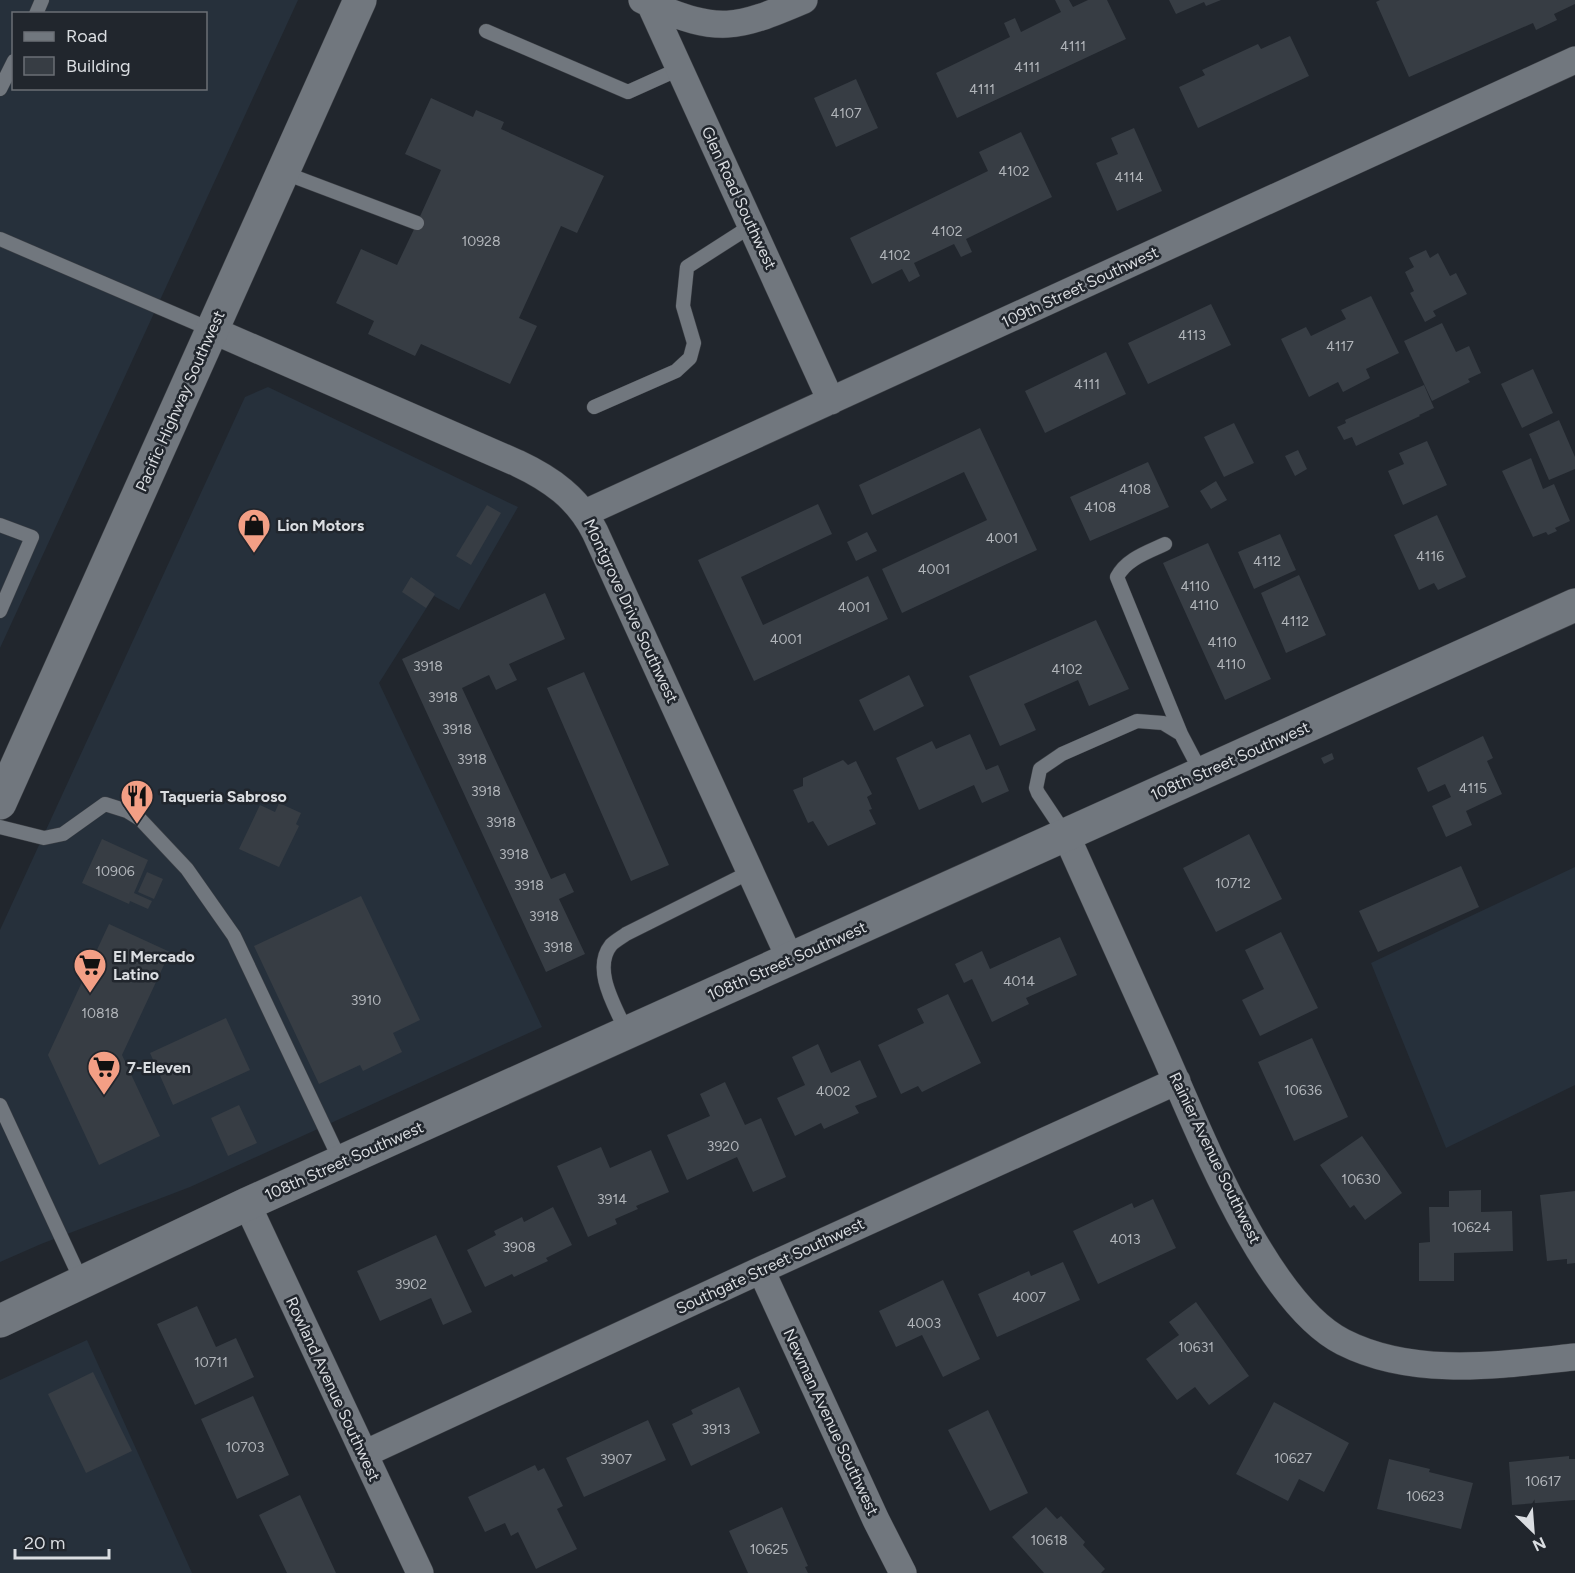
<svg xmlns="http://www.w3.org/2000/svg" width="1575" height="1573" font-family="Figtree,sans-serif">
<rect width="100%" height="100%" fill="#21262d"/>
<!-- built -->
<path fill="#26303b" fill-rule="evenodd" d="M0 0H298L0 648ZM14 14H206V88H14Z
M268 387 518 507 459 610 434 596 379 683 542 1027 190 1187 41 1244 0 1262V930L245 397Z
M1575 867V1085L1446 1148 1371 963Z
M87 1340 192 1573H0V1380Z"/>
<!-- building -->
<path fill="#373d44" d="M1055 0H1069L1073 7 1088 0H1107L1126 39 957 118 936 73 1010 37 1004 23 1015 18 1021 32 1061 12Z
M1169 0H1221L1206 6 1204 2 1176 14Z
M1380 0H1575V4L1554 14 1557 20 1536 30 1533 23 1409 77 1376 2Z
M1290 36 1309 76 1198 128 1179 87 1205 75 1202 70 1258 44 1261 49Z
M856 79 878 128 836 147 814 98Z
M431 98 473 117 476 110 504 122 501 129 604 176 577 233 561 226 519 318 537 326 510 384 421 344 415 356 368 334 374 321 336 303 361 249 397 265 417 223 441 170 405 154Z
M1134 128 1162 191 1117 211 1096 163 1118 154 1111 138Z
M1021 132 1052 197 966 239 972 252 961 257 954 244 914 263 920 276 909 282 902 269 872 284 850 238 988 171 979 152Z
M1426 250 1430 258 1438 253 1450 276 1456 273 1467 294 1433 311 1436 316 1425 322 1410 293 1414 291 1405 272 1414 267 1409 258Z
M1371 296 1399 353 1366 369 1370 378 1343 392 1338 382 1309 397 1281 339 1306 327 1311 336 1346 319 1341 310Z
M1211 304 1231 345 1148 384 1128 343Z
M1442 323 1456 352 1469 346 1481 373 1468 379 1470 382 1432 401 1404 341Z
M1106 352 1126 394 1045 433 1025 391Z
M1533 369 1553 413 1522 428 1501 384Z
M1424 385 1434 408 1419 415 1420 416 1356 446 1352 437 1344 440 1337 427 1346 423 1345 420Z
M1559 420 1575 457V469L1549 480 1529 434Z
M1234 423 1254 463 1224 477 1204 437Z
M980 428 1037 550 902 613 882 569 987 520 964 472 872 515 859 485Z
M1427 441 1447 485 1403 505 1388 471 1404 464 1399 453Z
M1298 450 1307 469 1295 476 1285 456Z
M1531 458 1543 489 1554 484 1570 521 1555 528 1557 531 1548 535 1546 532 1533 537 1502 471Z
M1148 462 1169 507 1090 541 1070 497Z
M1216 481 1227 500 1211 509 1200 491Z
M818 504 832 534 741 577 763 625 868 576 888 619 754 681 698 560Z
M487 505 501 513 471 565 456 556Z
M1437 515 1466 577 1438 590 1434 583 1419 590 1394 535Z
M867 532 877 551 856 561 847 542Z
M1280 534 1296 570 1254 589 1238 552Z
M1208 543 1271 679 1225 700 1163 563Z
M1299 575 1326 635 1286 653 1261 593Z
M411 577 435 594 426 608 402 592Z
M545 593 565 639 509 664 517 680 496 690 489 675 462 688 551 879 565 873 574 892 559 899 585 954 546 972 402 659Z
M1096 620 1129 689 1089 706 1078 680 1024 704 1036 730 1000 746 969 676Z
M584 672 669 865 631 881 547 688Z
M909 675 924 706 874 731 859 700Z
M970 734 986 770 998 765 1009 791 982 803 974 785 919 810 896 758 932 741 936 749Z
M1483 736 1493 758 1487 761 1502 794 1466 811 1472 825 1446 837 1432 806 1451 797 1445 784 1428 792 1417 768Z
M1332 753 1334 759 1324 764 1321 758Z
M843 760 848 765 856 761 872 794 867 797 872 809 869 810 876 824 828 846 813 821 808 823 793 790 803 786V778Z
M279 803 301 813 296 824 299 826 279 867 239 849 260 805 275 812Z
M1249 834 1282 899 1216 932 1183 868Z
M102 839 148 860 134 893 152 901 148 909 130 901 129 904 82 883Z
M1461 866 1479 907 1378 952 1359 911Z
M147 872 163 879 154 899 138 892Z
M361 896 420 1020 393 1033 402 1052 363 1071 360 1065 319 1084 254 946Z
M109 924 170 952 122 1055 160 1136 99 1165 48 1055Z
M1281 932 1318 1008 1260 1036 1242 1000 1264 989 1245 950Z
M1060 937 1077 975 1026 998 1029 1004 992 1022 972 979 964 983 955 964 982 951 990 969Z
M948 994 981 1063 922 1092 918 1086 901 1094 878 1045 924 1023 917 1009Z
M226 1018 250 1070 173 1105 150 1053Z
M1312 1038 1348 1117 1294 1141 1258 1062Z
M818 1044 831 1073 860 1060 877 1097 855 1106 859 1113 824 1129 821 1123 795 1136 777 1098 805 1085 792 1057Z
M725 1082 745 1125 761 1118 786 1177 753 1192 737 1157 687 1180 667 1135 710 1116 700 1094Z
M239 1105 257 1143 228 1156 211 1118Z
M1362 1136 1402 1193 1365 1220 1354 1205 1350 1208 1320 1165Z
M601 1147 610 1168 651 1150 669 1192 636 1206 638 1209 615 1219 617 1224 588 1237 557 1166Z
M1481 1190V1212L1512 1211 1513 1251 1454 1253V1281H1419V1243L1430 1242 1429 1207H1449V1191Z
M1575 1191V1263L1567 1264V1259L1547 1261 1540 1195Z
M1153 1199 1176 1248 1098 1284 1073 1231 1132 1203 1134 1208Z
M553 1207 572 1245 546 1258 548 1261 514 1277 512 1274 485 1287 467 1250 496 1235 494 1231 522 1217 524 1222Z
M436 1235 472 1312 443 1325 431 1298 380 1321 357 1271Z
M1063 1262 1080 1300 997 1337 978 1294 1029 1271 1031 1276Z
M943 1280 980 1359 943 1377 922 1335 896 1347 879 1311Z
M1196 1302 1249 1376 1209 1405 1195 1387 1177 1400 1146 1359 1179 1335 1169 1322Z
M197 1306 216 1347 236 1338 254 1377 195 1405 157 1324Z
M93 1372 132 1451 86 1473 48 1394Z
M739 1387 760 1433 691 1466 672 1424 693 1414 691 1410Z
M253 1396 289 1475 237 1499 201 1419Z
M1274 1402 1349 1443 1324 1492 1299 1479 1288 1501 1236 1474Z
M988 1410 1028 1493 990 1511 948 1430Z
M648 1420 666 1460 584 1497 566 1458Z
M1569 1456V1459H1575V1500L1512 1505 1509 1462Z
M1389 1459 1430 1469 1429 1472 1473 1483 1461 1529 1377 1509Z
M535 1465 538 1471 544 1468 563 1506 557 1509 577 1549 536 1569 518 1532 511 1536 505 1523 485 1532 468 1497Z
M300 1495 336 1573H287L259 1515Z
M782 1507 808 1566 805 1567 808 1573H748L729 1531Z
M1046 1507 1057 1519 1061 1516 1085 1542 1083 1545 1105 1569 1101 1573H1044L1012 1537Z"/>
<g fill="none" stroke-linecap="round" stroke-linejoin="round">
<!-- service casing -->
<g stroke="#3d4046" stroke-width="15">
<path id="service" d="M36 14 42 0
M486 31 628 92 679 69
M0 89 14 61
M282 172 417 223
M0 239 212 330
M594 407 676 371 690 358 694 343 683 306 687 267 751 226
M0 525 32 537 0 611
M1165 544C1148 552 1126 559 1117 577L1181 734
M0 827 44 838 63 834 105 804 127 811 140 819 187 869 234 936 341 1162
M1066 835 1038 793 1036 788 1040 769 1062 754 1137 721 1163 723 1181 734 1202 774
M627 1033C617 1009 591 970 611 945 615 941 622 937 626 934L750 872
M0 1105 82 1282"/>
</g>
<!-- minor casing -->
<g stroke="#3d4046" stroke-width="28">
<path id="minor" d="M642 0 650 4 831 401
M650 4C719 34 736 29 804 0
M212 330 517 463C551 479 578 498 595 532L790 959
M585 513 1575 60
M1066 835C1097 905 1129 975 1161 1046 1197 1126 1264 1302 1343 1342 1414 1378 1499 1365 1575 1357
M247 1204 420 1573
M761 1270 876 1520 903 1573
M364 1454 761 1270 1177 1081"/>
</g>
<!-- tertiary casing -->
<g stroke="#3d4046" stroke-width="34">
<path id="tertiary" d="M0 1321 247 1204 1575 605"/>
</g>
<!-- secondary casing -->
<g stroke="#3d4046" stroke-width="34">
<path id="secondary" d="M0 803 360 0"/>
</g>
<!-- service -->
<use href="#service" stroke="#71777e" stroke-width="14"/>
<!-- minor -->
<use href="#minor" stroke="#71777e" stroke-width="27"/>
<!-- tertiary -->
<use href="#tertiary" stroke="#71777e" stroke-width="33"/>
<!-- secondary -->
<use href="#secondary" stroke="#71777e" stroke-width="33"/>
</g>
<!-- icons -->
<defs>
<g id="shop-pin" transform="scale(1.725)"><path d="M0 17L-7.5 6A9.5 9.5 0 1 1 7.5 6Z" fill="#f39f85" stroke="#21262d"/><path d="M-5-2.5h2.3a2.7 3.5 0 0 1 5.4 0H5L5.5 6h-11ZM-1.5-2.5h3a1.5 2.3 0 0 0-3 0Z" fill="#111"/></g>
<g id="restaurant-pin" transform="scale(1.725)"><path d="M0 17L-7.5 6A9.5 9.5 0 1 1 7.5 6Z" fill="#f39f85" stroke="#21262d"/><path d="M-5-6h1v4h1v-4h1v4h1v-4h1v5L-1.5 .5V6h-2V.5L-5-1ZM5-6V6H3V1.5H1.5Q1.5-4 5-6Z" fill="#111"/></g>
<g id="supermarket-pin" transform="scale(1.725)"><path d="M0 17L-7.5 6A9.5 9.5 0 1 1 7.5 6Z" fill="#f39f85" stroke="#21262d"/><path d="M-6-5.5h2.5l.6 2H6L4.5 2H-2.5L-4.4-4H-6ZM-1.5 3.2a1.3 1.3 0 1 0 .1 0ZM3 3.2a1.3 1.3 0 1 0 .1 0Z" fill="#111"/></g>
</defs>
<g fill-rule="evenodd">
<use href="#shop-pin" x="254" y="525"/>
<use href="#restaurant-pin" x="137" y="796"/>
<use href="#supermarket-pin" x="90" y="965"/>
<use href="#supermarket-pin" x="104" y="1067"/>
</g>
<g text-anchor="middle" dominant-baseline="central" stroke-width="5" stroke-linejoin="round" paint-order="stroke">
<!-- number labels -->
<g font-size="14" fill="#b1b5ba">
<text x="1073" y="46">4111</text>
<text x="1027" y="67">4111</text>
<text x="982" y="89">4111</text>
<text x="846" y="113">4107</text>
<text x="1014" y="171">4102</text>
<text x="1129" y="177">4114</text>
<text x="947" y="231">4102</text>
<text x="481" y="241">10928</text>
<text x="895" y="255">4102</text>
<text x="1192" y="335">4113</text>
<text x="1340" y="346">4117</text>
<text x="1087" y="384">4111</text>
<text x="1135" y="489">4108</text>
<text x="1100" y="507">4108</text>
<text x="1002" y="538">4001</text>
<text x="1430" y="556">4116</text>
<text x="1267" y="561">4112</text>
<text x="934" y="569">4001</text>
<text x="1195" y="586">4110</text>
<text x="1204" y="605">4110</text>
<text x="854" y="607">4001</text>
<text x="1295" y="621">4112</text>
<text x="786" y="639">4001</text>
<text x="1222" y="642">4110</text>
<text x="1231" y="664">4110</text>
<text x="428" y="666">3918</text>
<text x="1067" y="669">4102</text>
<text x="443" y="697">3918</text>
<text x="457" y="729">3918</text>
<text x="472" y="759">3918</text>
<text x="1473" y="788">4115</text>
<text x="486" y="791">3918</text>
<text x="501" y="822">3918</text>
<text x="514" y="854">3918</text>
<text x="115" y="871">10906</text>
<text x="1233" y="883">10712</text>
<text x="529" y="885">3918</text>
<text x="544" y="916">3918</text>
<text x="558" y="947">3918</text>
<text x="1019" y="981">4014</text>
<text x="366" y="1000">3910</text>
<text x="100" y="1013">10818</text>
<text x="1303" y="1090">10636</text>
<text x="833" y="1091">4002</text>
<text x="723" y="1146">3920</text>
<text x="1361" y="1179">10630</text>
<text x="612" y="1199">3914</text>
<text x="1471" y="1227">10624</text>
<text x="1125" y="1239">4013</text>
<text x="519" y="1247">3908</text>
<text x="411" y="1284">3902</text>
<text x="1029" y="1297">4007</text>
<text x="924" y="1323">4003</text>
<text x="1196" y="1347">10631</text>
<text x="211" y="1362">10711</text>
<text x="716" y="1429">3913</text>
<text x="245" y="1447">10703</text>
<text x="1293" y="1458">10627</text>
<text x="616" y="1459">3907</text>
<text x="1543" y="1481">10617</text>
<text x="1425" y="1496">10623</text>
<text x="1049" y="1540">10618</text>
<text x="769" y="1549">10625</text>
</g>
<!-- street labels -->
<g font-size="16" fill="#dadde1" stroke="#21262d">
<text transform="translate(739 198) rotate(65)">Glen Road Southwest</text>
<text transform="translate(1080 287) rotate(-25)">109th Street Southwest</text>
<text transform="translate(180 401) rotate(-66)">Pacific Highway Southwest</text>
<text transform="translate(631 611) rotate(65)">Montgrove Drive Southwest</text>
<text transform="translate(1230 761) rotate(-24)">108th Street Southwest</text>
<text transform="translate(787 961) rotate(-24)">108th Street Southwest</text>
<text transform="translate(1215 1158) rotate(64)">Rainier Avenue Southwest</text>
<text transform="translate(344 1161) rotate(-24)">108th Street Southwest</text>
<text transform="translate(770 1266) rotate(-25)">Southgate Street Southwest</text>
<text transform="translate(333 1389) rotate(65)">Rowland Avenue Southwest</text>
<text transform="translate(831 1422) rotate(65)">Newman Avenue Southwest</text>
</g>
<!-- poi labels -->
<g font-size="16" font-weight="bold" fill="#dadde1" stroke="#21262d" text-anchor="start">
<text x="277" y="525">Lion Motors</text>
<text x="160" y="796">Taqueria Sabroso</text>
<text x="113" y="956">El Mercado<tspan x="113" dy="18">Latino</tspan></text>
<text x="127" y="1067">7-Eleven</text>
</g>
</g>
<!-- legend -->
<rect x="12" y="12" width="195" height="78" fill="#21262d" stroke="#6b6f75" stroke-width="1.5"/>
<rect x="24" y="32" width="30" height="9" fill="#71777e" stroke="#6b6f75" stroke-width="1.5"/>
<text x="66" y="42" font-size="18" fill="#dadde1">Road</text>
<rect x="24" y="57" width="30" height="18" fill="#373d44" stroke="#6b6f75" stroke-width="1.5"/>
<text x="66" y="72" font-size="18" fill="#dadde1">Building</text>
<!-- north arrow -->
<g transform="translate(1533 1531) rotate(155)" stroke="#21262d" stroke-width="4.5" paint-order="stroke">
<path d="M0-4.5L10 22L0 15L-10 22Z" fill="#dadde1"/>
<text y="-9" font-size="16" font-weight="bold" text-anchor="middle" fill="#dadde1">N</text>
</g>
<!-- scale -->
<path d="M15 1549v9h94v-9" fill="none" stroke="#dadde1" stroke-width="3"/>
<text x="24" y="1549" font-size="18" fill="#dadde1" stroke="#21262d" stroke-width="4.5" paint-order="stroke">20 m</text>
</svg>
